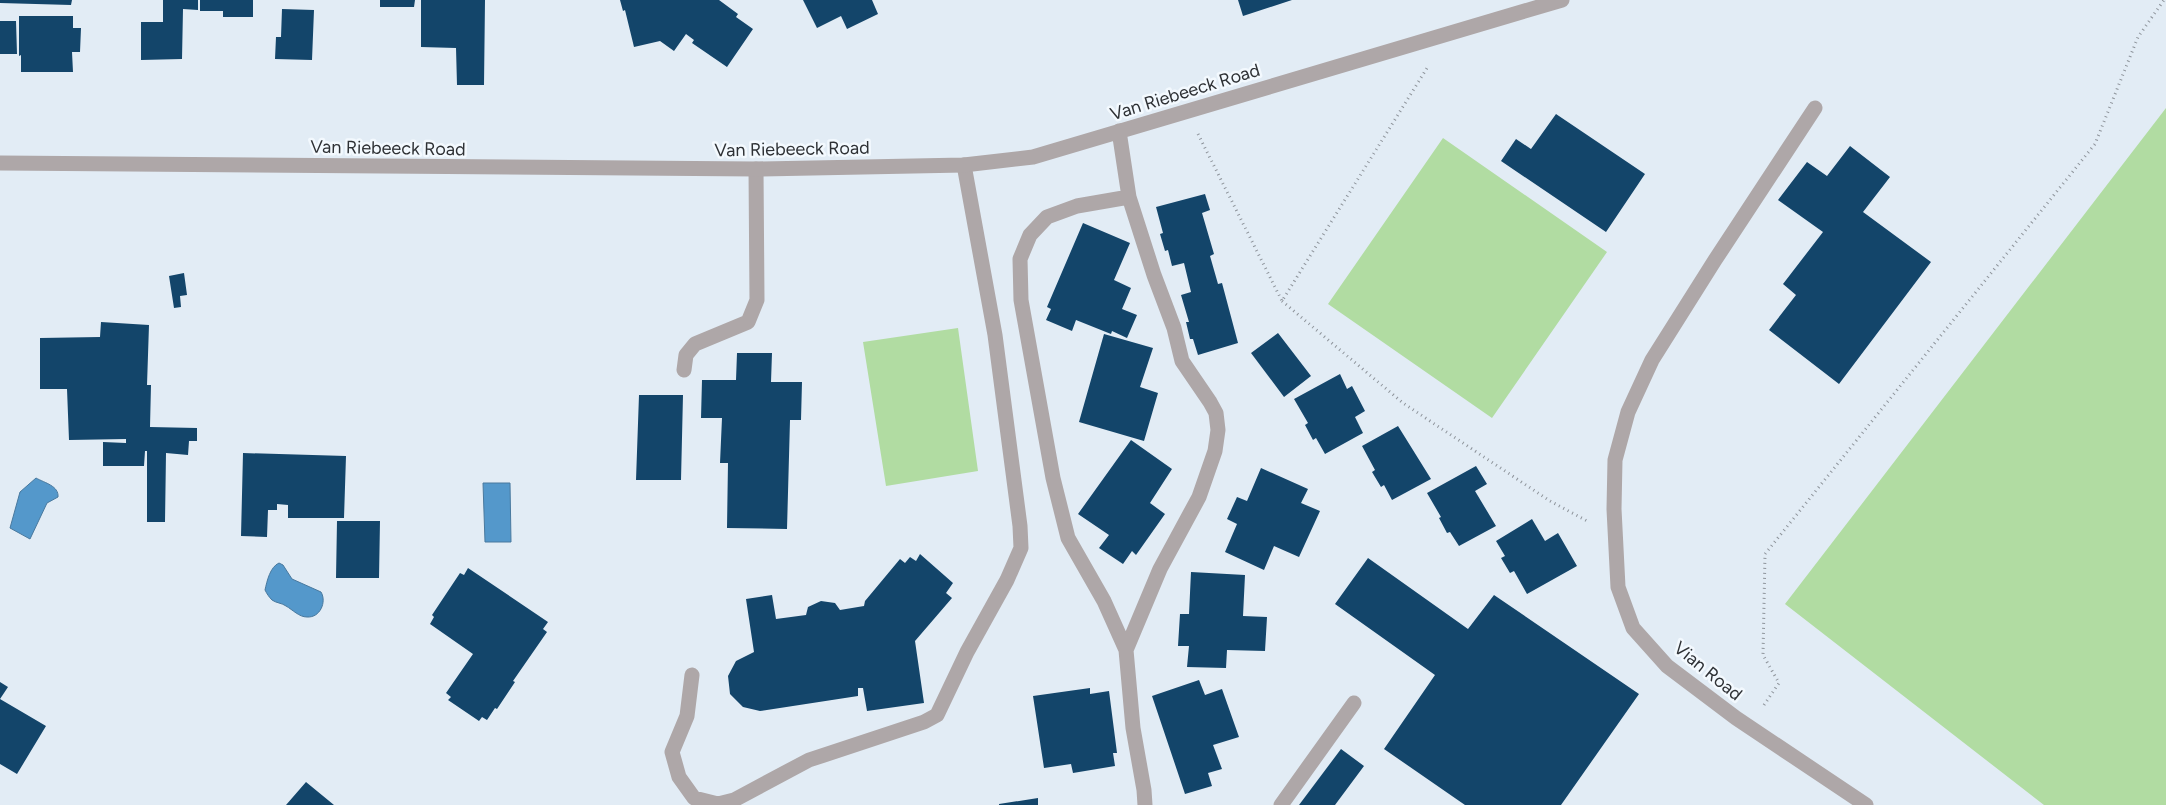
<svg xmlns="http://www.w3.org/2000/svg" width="2166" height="805" font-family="Figtree,sans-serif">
<rect width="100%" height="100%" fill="#e2ecf5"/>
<!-- green -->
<path fill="#b1dca2" d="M2166 108V805H2044L1785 604Z
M1443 138 1607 252 1492 418 1328 304Z
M958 328 978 471 886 486 863 342Z"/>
<!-- water -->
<path fill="#5498cb" stroke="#49799e" d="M36 478C45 483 59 486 58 497L47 503 30 539 10 528 20 492Z
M483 483H510L511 542H485Z
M279 563 283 565 292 579 321 592C327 602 320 618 307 617 299 617 293 610 286 606 282 603 276 603 272 600 269 597 267 594 265 590 267 581 270 567 279 563Z"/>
<!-- building -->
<path fill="#13456a" d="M0 0H72L71 5 0 3Z
M163 0H198V10L183 9 182 59 141 60V22H163Z
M200 0H253V17H223V11H200Z
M380 0H415L414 7H380Z
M421 0H485L484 85H457L456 48 421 47Z
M620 0H719L738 14 736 17 753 29 727 67 692 43 694 40 686 34 674 51 660 41 634 47 625 10 623 11Z
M803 0H872L878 14 847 29 841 16 817 28Z
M1238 0H1292L1243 16Z
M282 9 314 10 312 60 275 59 276 37H281Z
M19 16H73V28H81L80 52H72L73 72H21V55L19 56Z
M0 21H16L17 54H0Z
M1556 114 1645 174 1606 232 1501 161 1516 139 1531 149Z
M1850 146 1890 177 1863 212 1931 262 1839 384 1769 330 1796 295 1783 284 1823 232 1778 200 1807 162 1827 176Z
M1205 194 1210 210 1202 213 1214 254 1210 256 1218 284 1222 283 1238 343 1198 355 1193 339H1190L1186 322H1189L1181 295 1191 292 1184 263 1172 266 1168 250 1165 251 1160 234 1163 233 1156 207Z
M1083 223 1130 243 1114 280 1131 288 1122 309 1137 315 1127 338 1112 331 1111 334 1076 320 1072 331 1046 320 1051 309 1047 307Z
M184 273 187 295 180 296 181 307 174 308 169 276Z
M101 322 149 325 147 385H151L150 427 197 428V441H189L188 455 166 453 165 522H147V451H145L144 466H103V442L126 443V439L69 440 67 389H40V338L100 337Z
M1278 333 1311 376 1284 397 1251 353Z
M1104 334 1153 348 1140 387 1158 393 1144 441 1079 422Z
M737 353H772L771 382H802L801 420H790L787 529 727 528 728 463H720L722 418H701L702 380H736Z
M1340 374 1347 389 1352 386 1365 411 1355 417 1363 433 1325 454 1316 438 1313 440 1305 425 1308 423 1294 399Z
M639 395H683L681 480H636Z
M1398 426 1431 479 1392 500 1384 485 1381 487 1372 472 1375 470 1362 446Z
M1131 440 1172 469 1150 503 1165 514 1136 555 1132 551 1123 564 1099 548 1109 535 1078 514Z
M243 453 346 456 344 518H288V505L277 504V510H268L267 537 241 536Z
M1476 466 1487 484 1475 491 1496 526 1459 546 1450 532 1447 533 1439 518 1441 517 1427 493Z
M1261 468 1308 489 1301 503 1320 511 1299 557 1274 546 1264 570 1225 552 1237 524 1227 519 1237 497 1247 501Z
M1532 519 1545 541 1558 533 1577 566 1527 594 1514 571 1510 573 1501 558 1505 556 1496 541Z
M337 521H380L379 578H336Z
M920 554 953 583 946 593 952 598 915 641 924 703 867 711 863 688H858V696L760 711 743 707 730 694 728 676 736 661 754 652 746 599 772 595 776 619 806 615 808 607 821 601 835 603 840 610 864 606 865 601 900 559 905 563 910 557 916 561Z
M1368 558 1468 629 1494 595 1639 694 1561 805H1465L1384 749 1435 675 1335 604Z
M468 568 548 622 543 629 547 632 513 681 515 682 497 709 495 708 487 720 482 717 479 721 448 700 451 697 446 693 473 654 430 624 434 617 432 615 460 573 464 575Z
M1191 572 1245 575 1243 616 1267 617 1265 651 1227 650 1226 668 1187 667 1189 646H1178L1180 614H1189Z
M1199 680 1205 695 1222 689 1239 737 1213 745 1222 769 1208 773 1212 786 1185 794 1152 696Z
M0 682 8 687 0 699 46 726 17 774 0 764Z
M1090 688V694L1109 691 1117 753H1113L1115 766 1073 773 1071 764 1044 768 1033 696Z
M1341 749 1364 766 1335 805H1299Z
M306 782 334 805H286Z
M1038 798V805H999V804Z"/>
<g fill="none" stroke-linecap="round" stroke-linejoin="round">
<!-- path -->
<path stroke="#8e949b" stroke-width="3" stroke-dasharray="1 4" stroke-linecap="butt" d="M1198 134 1282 301 1427 68
M1282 301 1403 403 1550 501 1589 522
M1764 705 1779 683 1763 655 1765 554 2095 144 2138 37 2164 0"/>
<!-- lane -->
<path stroke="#aea7a8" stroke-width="15" d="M684 370 686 355 695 344 748 322 757 300 756 169
M692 675 687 716 672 752 679 777 694 798 718 804 734 800 809 760 924 722 937 715 967 652 1007 580 1021 548 1020 526 995 335 964 165
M1281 805 1354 703"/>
<!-- street -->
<path stroke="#aea7a8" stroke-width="15" d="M1815 108 1715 260 1652 360 1628 412 1615 460 1614 509 1618 587 1633 628 1667 666 1736 718 1866 805
M1119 131 1129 197 1154 275 1174 328 1182 361 1210 402 1216 413 1218 430 1215 451 1199 497 1160 569 1126 650
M0 163 756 169 964 165 1033 157 1562 0
M1129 197 1077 206 1047 217 1030 235 1020 259 1021 300 1053 478 1068 538 1104 601 1126 650 1133 728 1144 790 1145 805"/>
</g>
<g text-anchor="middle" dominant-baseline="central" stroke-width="5" stroke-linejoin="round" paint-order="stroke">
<!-- street labels -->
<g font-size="18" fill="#2e3135" stroke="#f3f9fe">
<text transform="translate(1185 92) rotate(-17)">Van Riebeeck Road</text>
<text transform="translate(388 148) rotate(1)">Van Riebeeck Road</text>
<text transform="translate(792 149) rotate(-1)">Van Riebeeck Road</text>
<text transform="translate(1708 671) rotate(39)">Vian Road</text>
</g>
</g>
</svg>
